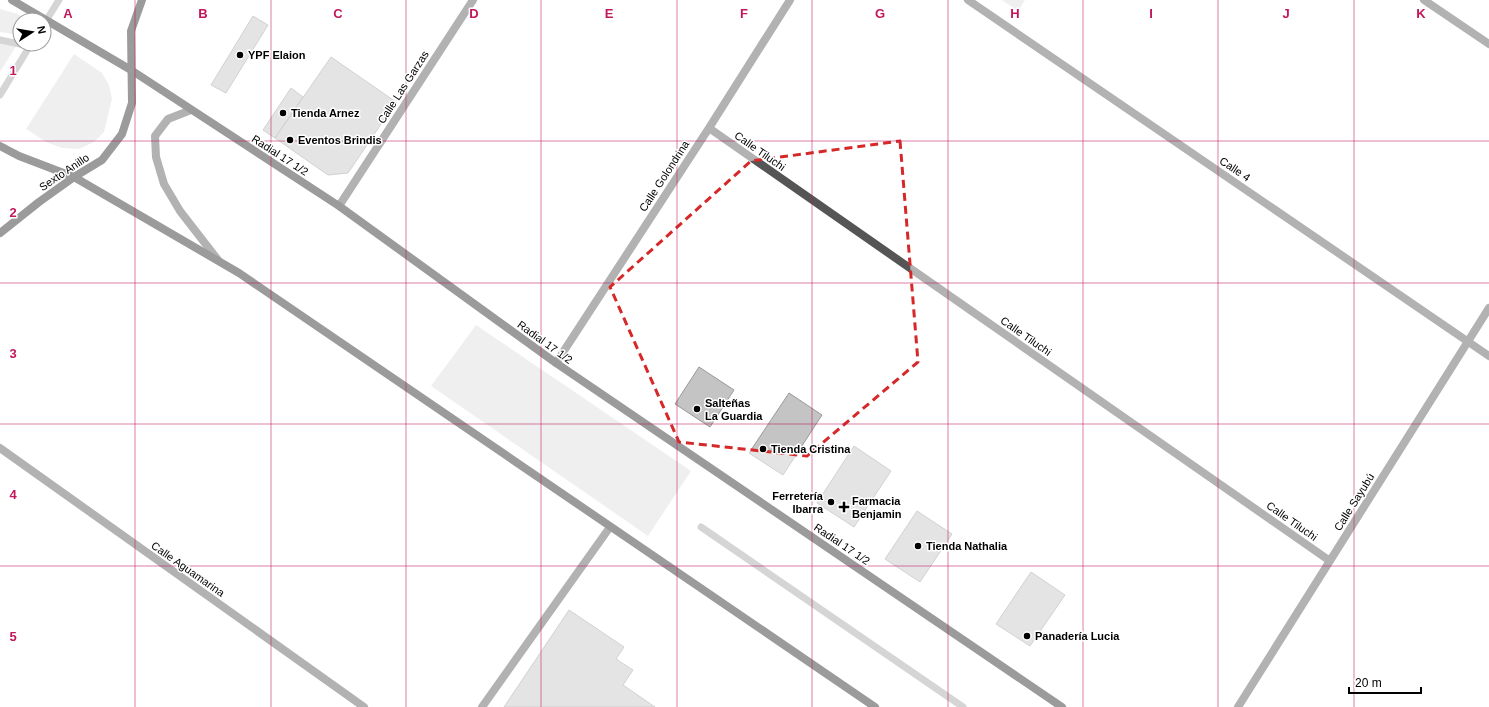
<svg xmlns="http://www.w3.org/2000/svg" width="1489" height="707" font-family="Arial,sans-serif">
<rect width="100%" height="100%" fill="#fff"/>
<!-- green -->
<path fill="#dcdcdc" d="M1002 0H1025L1018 11Z
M0 9 18 14 28 20H20V35L0 32Z
M0 43H18L0 72Z
M74 54 102 73 109 85 112 99 104 132 94 142 79 149 62 148 46 142 26 129Z
M476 325 691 471 648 536 431 386Z"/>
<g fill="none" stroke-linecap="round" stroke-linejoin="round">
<!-- stream -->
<path stroke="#a3a3a3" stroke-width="7" d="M44 24 59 0
M0 40 29 46
M0 95 31 44
M701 527 963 707"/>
</g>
<!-- building -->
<path fill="#c4c4c4" stroke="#999" d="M253 16 268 25 226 93 211 85Z
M331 57 396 102 348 173 328 175 275 138Z
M291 88 303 97 275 138 263 130Z
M699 367 734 390 710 427 675 404Z
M789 393 822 415 783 475 749 453Z
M854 446 891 471 854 527 817 503Z
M917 511 952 534 920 582 885 559Z
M1031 572 1065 595 1030 646 996 624Z
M569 610 624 647 616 659 633 670 623 685 655 707H504Z"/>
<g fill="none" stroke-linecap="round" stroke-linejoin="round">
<!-- lane -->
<path stroke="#555" stroke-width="8" d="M191 110 168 119 155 136 156 157 164 184 180 211 218 260"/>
<!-- street -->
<path stroke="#555" stroke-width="8" d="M968 0 1489 356
M1424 0 1489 44
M709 128 1330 561
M339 206 473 0
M556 363 709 128 790 0
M0 448 364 707
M482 707 610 527
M1238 707 1489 308"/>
<!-- secondary -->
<path stroke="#222" stroke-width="8" d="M12 0 131 70 339 206 556 363 1062 707
M0 146 19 156 74 177 239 273 875 707
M0 233 39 202 74 177 102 160 122 134 132 103 131 31 142 0"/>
</g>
<!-- marked area -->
<path d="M0 0H1489V707H0ZM900 141 918 362 807 456 679 442 610 287 751 161Z" fill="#fff" fill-opacity=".55" fill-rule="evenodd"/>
<path fill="none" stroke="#d62828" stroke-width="3" stroke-dasharray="8 5" stroke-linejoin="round" d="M900 141 918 362 807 456 679 442 610 287 751 161Z"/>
<!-- grid -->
<path fill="none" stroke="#c2185b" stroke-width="1" stroke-opacity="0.55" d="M135 0V707M271 0V707M406 0V707M541 0V707M677 0V707M812 0V707M948 0V707M1083 0V707M1218 0V707M1354 0V707M0 141H1489M0 283H1489M0 424H1489M0 566H1489"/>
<!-- markers -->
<g fill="#000" stroke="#fff" stroke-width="1.5">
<circle cx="240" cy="55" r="4"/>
<circle cx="283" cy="113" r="4"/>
<circle cx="290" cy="140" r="4"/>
<circle cx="697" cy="409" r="4"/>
<circle cx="763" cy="449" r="4"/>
<circle cx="831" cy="502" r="4"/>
<path d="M842 501h4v4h4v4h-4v4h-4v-4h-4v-4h4z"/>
<circle cx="918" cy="546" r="4"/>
<circle cx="1027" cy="636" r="4"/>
</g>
<g text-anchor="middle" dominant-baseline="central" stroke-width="3" stroke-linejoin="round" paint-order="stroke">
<!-- poi labels -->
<g font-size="11" font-weight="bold" fill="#000" stroke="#fff" text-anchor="start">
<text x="248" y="55">YPF Elaion</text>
<text x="291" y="113">Tienda Arnez</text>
<text x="298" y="140">Eventos Brindis</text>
<text x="705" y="403">Salteñas<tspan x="705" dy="13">La Guardia</tspan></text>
<text x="771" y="449">Tienda Cristina</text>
<text x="823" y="496" text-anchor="end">Ferretería<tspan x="823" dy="13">Ibarra</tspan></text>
<text x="852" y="501">Farmacia<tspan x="852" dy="13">Benjamin</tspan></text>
<text x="926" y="546">Tienda Nathalia</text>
<text x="1035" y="636">Panadería Lucia</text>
</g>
<!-- street labels -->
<g font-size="11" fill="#000" stroke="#fff">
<text transform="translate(403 87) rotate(-57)">Calle Las Garzas</text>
<text transform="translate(760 151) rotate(35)">Calle Tiluchi</text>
<text transform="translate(280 155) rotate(33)">Radial 17 1/2</text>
<text transform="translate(1235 169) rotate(34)">Calle 4</text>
<text transform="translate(64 172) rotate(-34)">Sexto Anillo</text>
<text transform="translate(664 176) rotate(-57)">Calle Golondrina</text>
<text transform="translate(1026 336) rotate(35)">Calle Tiluchi</text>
<text transform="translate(545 342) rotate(36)">Radial 17 1/2</text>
<text transform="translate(1354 502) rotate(-58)">Calle Sayubú</text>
<text transform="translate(1292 521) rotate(35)">Calle Tiluchi</text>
<text transform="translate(842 544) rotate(34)">Radial 17 1/2</text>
<text transform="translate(188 569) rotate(35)">Calle Aguamarina</text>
</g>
</g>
<g font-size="13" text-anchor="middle" font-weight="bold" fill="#c2185b" stroke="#fff" stroke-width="3" stroke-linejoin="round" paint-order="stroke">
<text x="68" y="18">A</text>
<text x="203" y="18">B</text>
<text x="338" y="18">C</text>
<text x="474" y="18">D</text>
<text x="609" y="18">E</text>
<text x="744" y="18">F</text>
<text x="880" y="18">G</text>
<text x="1015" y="18">H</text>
<text x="1151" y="18">I</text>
<text x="1286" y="18">J</text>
<text x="1421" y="18">K</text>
<text x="13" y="75">1</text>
<text x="13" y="217">2</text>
<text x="13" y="358">3</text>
<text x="13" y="499">4</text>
<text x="13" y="641">5</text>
</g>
<!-- north arrow -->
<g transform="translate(32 32) rotate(78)"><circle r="19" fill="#ffffff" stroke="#999999"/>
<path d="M0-3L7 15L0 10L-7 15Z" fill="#000000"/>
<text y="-6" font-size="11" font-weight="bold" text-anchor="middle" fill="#000000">N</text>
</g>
<!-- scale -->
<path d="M1349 687v6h72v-6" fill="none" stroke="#000000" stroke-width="2"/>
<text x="1355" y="687" font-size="12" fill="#000000" stroke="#ffffff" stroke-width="3" paint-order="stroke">20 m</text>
</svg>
